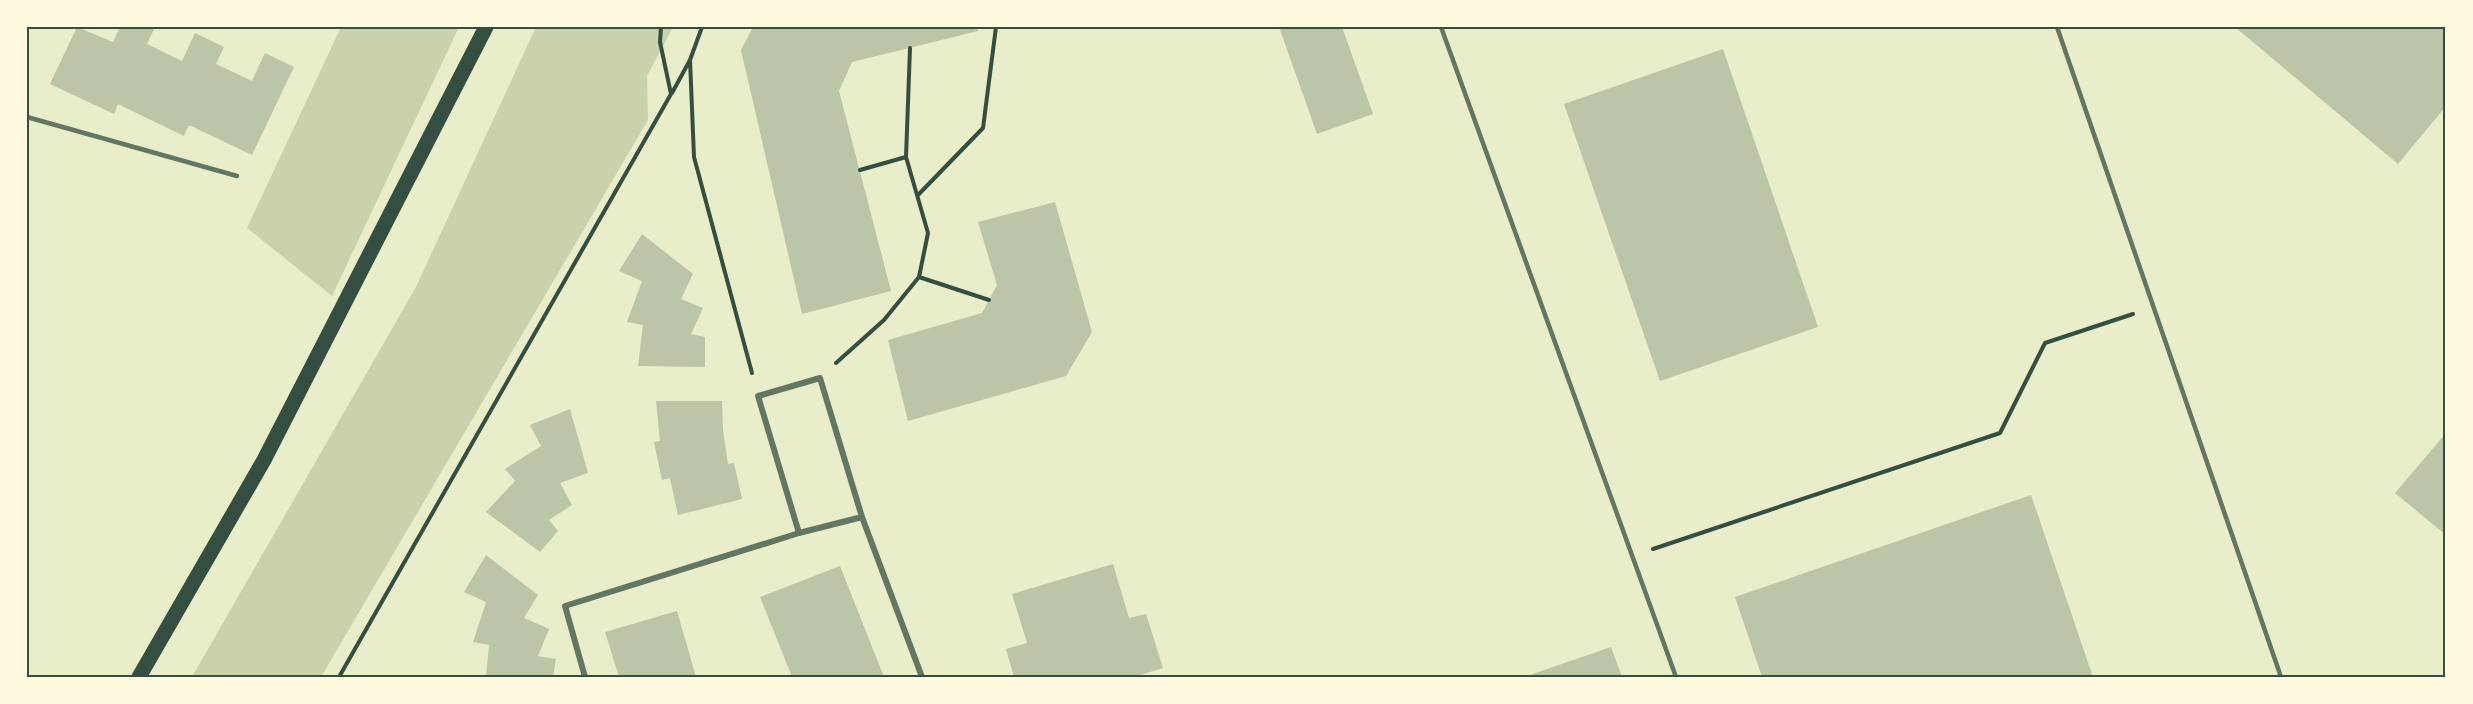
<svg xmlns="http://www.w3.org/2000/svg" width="2473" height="704" font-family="'Titillium Web',sans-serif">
<rect width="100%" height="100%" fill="#e9edc9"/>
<!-- green -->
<path fill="#cad2ad" d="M341 27H459L332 296 247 228Z
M536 27H673L647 76 648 120 321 677H192L416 287Z"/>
<!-- building -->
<path fill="#bcc5a7" d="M77 27 113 42 120 27H155L147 44 182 61 195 33 224 47 216 64 252 81 265 53 294 67 252 155 189 125 184 136 118 104 114 114 50 84Z
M753 27H977L978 31 852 62 839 91 891 291 802 314 741 50Z
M1279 27H1342L1373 114 1317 134Z
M2235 27H2446V106L2398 164Z
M1723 49 1818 327 1660 381 1564 104Z
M1055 202 1092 332 1066 376 908 421 888 340 982 313 997 285 978 222Z
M642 234 693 274 681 299 703 308 691 334 705 337V367L638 366 643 325 627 322 642 281 619 271Z
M656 401H722L723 430 728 464 734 463 742 499 678 515 670 478 662 480 654 442 660 441Z
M570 409 588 473 560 483 572 505 549 520 558 531 540 552 486 512 515 481 505 469 541 446 530 425Z
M2446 433V535L2395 493Z
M2031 495 2093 677H1762L1735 597Z
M486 555 538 595 524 618 549 629 538 656 556 659 553 677H486L489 645 473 642 486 602 464 592Z
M1113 564 1129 618 1146 614 1163 668 1134 677H1014L1006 649 1027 643 1012 594Z
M840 566 884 677H792L760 597Z
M677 611 696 677H619L605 632Z
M1611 647 1622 677H1524Z"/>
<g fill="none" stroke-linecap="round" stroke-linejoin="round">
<!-- path -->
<path stroke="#344e41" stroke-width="4" d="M690 60 694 157 752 373
M672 93 690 60 702 27
M860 170 906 157
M918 195 983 128 996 27
M919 277 989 300
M836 363 884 320 919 277 928 233 906 157 910 48
M1653 549 2000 433 2045 343 2133 314
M339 677 671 94 660 42 661 27"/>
<!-- service -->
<path stroke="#617663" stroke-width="4.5" d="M1441 27 1676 677
M2057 27 2281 677
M27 117 237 176"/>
<!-- minor -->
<path stroke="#617663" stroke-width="6" d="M862 517 799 533 758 396 820 378 862 517 922 677
M585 677 565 606 799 533"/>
<!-- primary -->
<path stroke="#344e41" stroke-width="15" d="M139 677 264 460 486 27"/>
</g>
<!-- border -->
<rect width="2473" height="704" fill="none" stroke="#fefae0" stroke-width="57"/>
<rect x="28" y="28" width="2416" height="648" fill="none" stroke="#344e41" stroke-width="2"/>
</svg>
